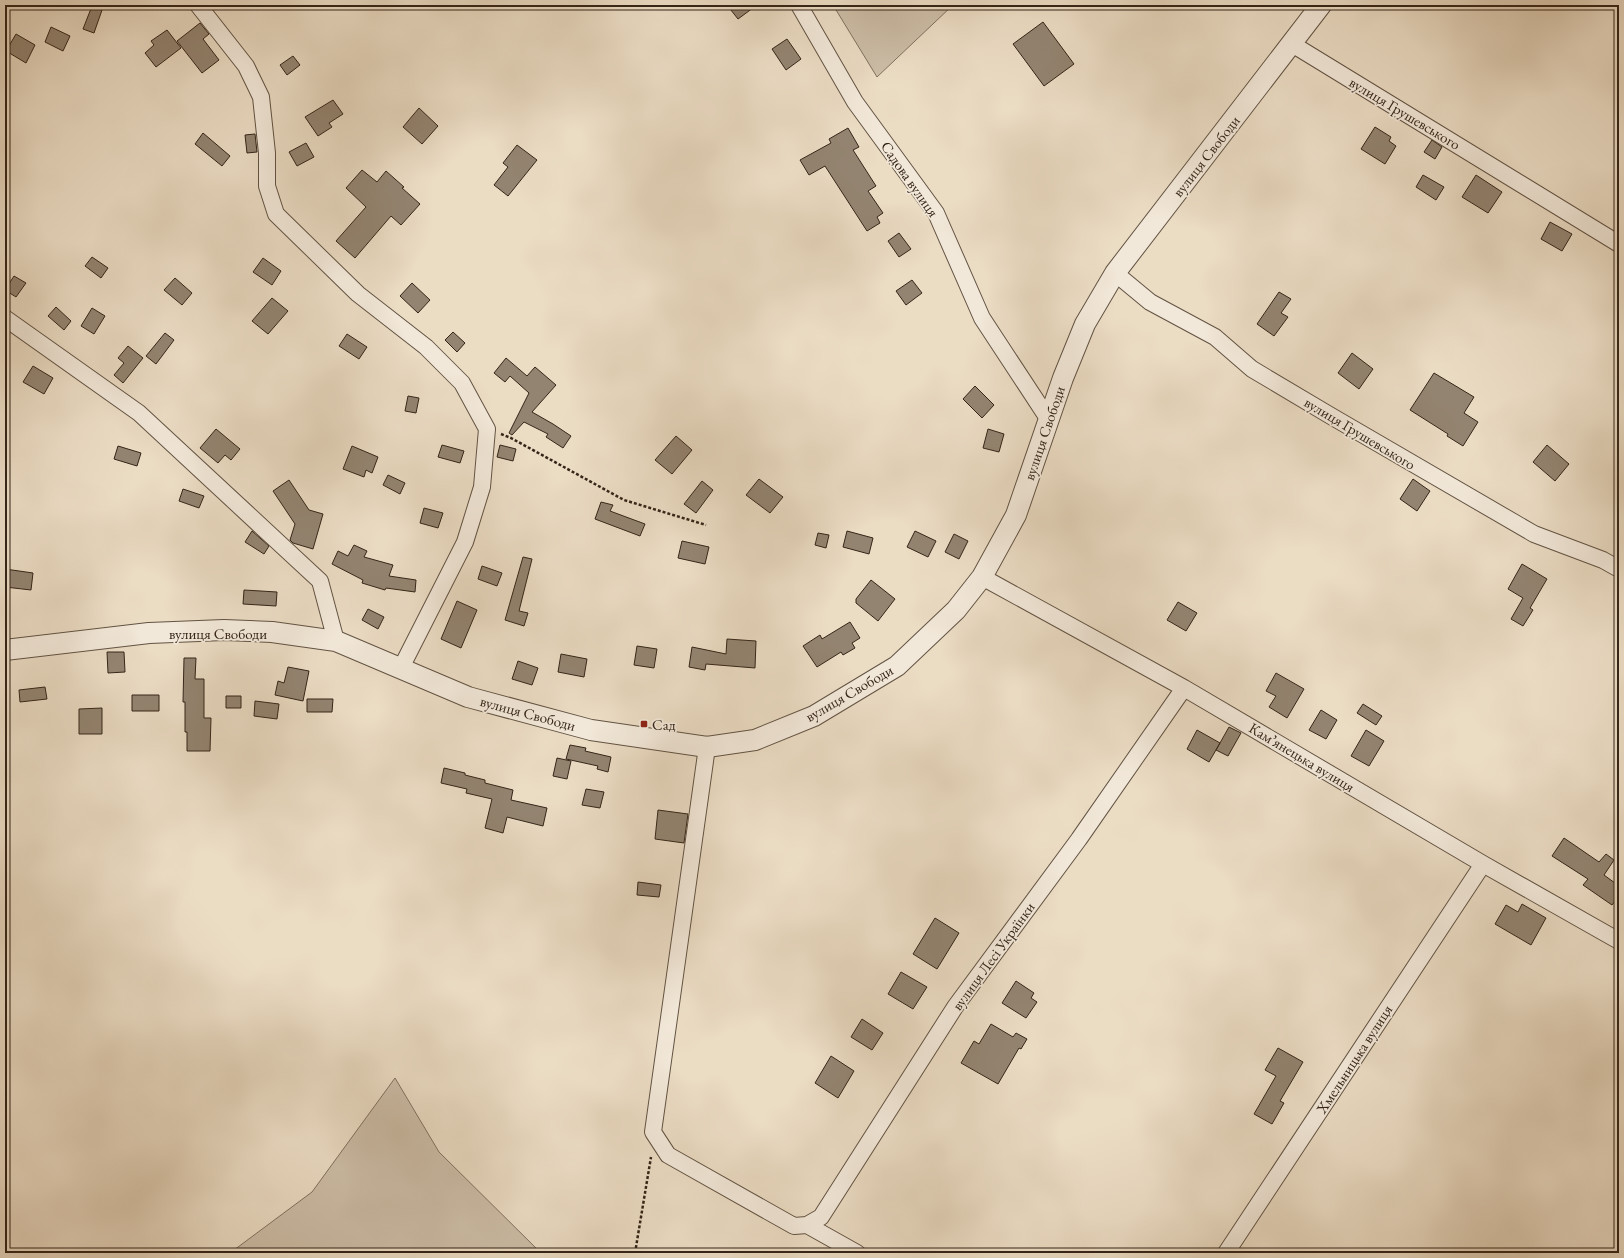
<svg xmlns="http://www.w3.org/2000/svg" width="1624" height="1258" font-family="'EB Garamond',serif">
<rect width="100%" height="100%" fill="#ebdcc4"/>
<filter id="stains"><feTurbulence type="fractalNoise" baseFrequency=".005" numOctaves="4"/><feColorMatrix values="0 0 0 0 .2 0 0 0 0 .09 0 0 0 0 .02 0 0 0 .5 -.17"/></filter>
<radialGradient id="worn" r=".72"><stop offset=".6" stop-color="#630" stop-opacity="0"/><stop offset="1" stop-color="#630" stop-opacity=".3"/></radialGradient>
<!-- green -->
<path fill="#ccbda7" stroke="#807160" d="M833 5H953L877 77Z
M395 1078 439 1152 541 1253H230L312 1192Z"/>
<!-- building -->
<path fill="#938471" stroke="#342518" d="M727 5H757L738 19Z
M92 6 102 10 94 33 83 29Z
M1043 22 1074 64 1044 86 1013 44Z
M200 23 209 34 203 39 219 60 202 73 177 41Z
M51 27 70 36 63 51 45 42Z
M167 30 181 48 156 67 145 53 154 45 151 41Z
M16 34 35 45 26 63 6 51Z
M787 39 801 59 786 70 772 49Z
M293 56 300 65 287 75 280 65Z
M333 100 343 114 329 123 332 127 318 136 305 117Z
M419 108 438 126 422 144 403 127Z
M1375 127 1391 137 1389 141 1396 146 1385 164 1361 149Z
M848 128 859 147 853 150 876 186 868 191 883 213 877 217 880 223 867 231 825 166 809 175 800 160 831 143 829 139Z
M203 133 230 156 222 166 195 144Z
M255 134 257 152 247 153 245 135Z
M1432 140 1442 147 1435 159 1424 152Z
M306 143 314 157 297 166 289 152Z
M517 145 537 160 508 196 494 185 508 167 503 163Z
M362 170 377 182 386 171 404 187 402 188 420 204 401 225 391 216 355 258 336 241 366 207 346 188Z
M1423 175 1444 187 1436 200 1416 187Z
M1476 175 1502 192 1488 213 1462 197Z
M1550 222 1572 234 1562 251 1541 239Z
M899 233 911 249 899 257 888 241Z
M92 257 108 268 101 278 85 266Z
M263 258 281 271 272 285 253 272Z
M14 276 26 283 16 297 5 290Z
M175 278 192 293 182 305 164 290Z
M912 280 922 293 906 305 896 291Z
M412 283 430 300 418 313 400 296Z
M1279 292 1291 299 1281 313 1288 317 1274 336 1257 324Z
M272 298 288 311 268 334 252 321Z
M56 307 71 321 64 330 48 316Z
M92 308 105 316 94 334 81 326Z
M453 332 465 343 457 352 445 340Z
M165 333 174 340 156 364 146 356Z
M347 334 367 347 359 359 339 346Z
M128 346 143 358 123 383 114 375 124 363 118 358Z
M1352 353 1373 369 1359 389 1338 373Z
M506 358 527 376 535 367 556 385 532 412 553 424 571 436 563 448 546 437 548 434 524 422 512 435 509 433 529 393 510 376 505 382 494 373Z
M33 366 53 378 44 394 23 382Z
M1434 373 1474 397 1464 413 1478 422 1463 446 1447 436 1448 434 1410 410Z
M975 386 994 405 982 418 963 399Z
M408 396 419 398 416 413 405 411Z
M216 429 240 449 231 460 225 455 218 463 200 448Z
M988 429 1004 434 999 452 983 448Z
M676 436 692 450 672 474 655 460Z
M442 445 464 451 460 463 438 457Z
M500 445 516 449 513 461 497 457Z
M1547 445 1569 464 1555 481 1533 462Z
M118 446 141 453 137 466 114 459Z
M352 446 378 457 372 473 366 470 364 477 343 469Z
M388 475 405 483 400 494 383 485Z
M759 479 783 497 770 513 746 495Z
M1413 479 1430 491 1417 511 1400 499Z
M289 480 309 510 323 514 313 549 293 543 290 540 295 524 273 491Z
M702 481 713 490 696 513 684 504Z
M183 489 204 496 199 508 179 501Z
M601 502 613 505 610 511 645 524 640 536 595 519Z
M424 508 443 513 438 528 420 523Z
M252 531 269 546 264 554 245 542Z
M847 531 873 538 869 554 843 547Z
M915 531 936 541 928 557 907 547Z
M818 533 829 535 826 548 815 545Z
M954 534 968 541 959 559 945 552Z
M682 541 709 547 705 564 678 558Z
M354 545 367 551 364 557 393 565 389 576 416 580 415 592 386 588 385 590 362 583 363 580 332 564 338 551 348 556Z
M523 557 532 559 519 611 528 613 524 626 505 620Z
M1522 564 1547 579 1530 608 1533 610 1523 626 1511 619 1523 598 1508 589Z
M482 566 502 573 497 586 478 579Z
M5 569 33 573 31 590 5 587Z
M871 580 895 599 878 621 856 603V599Z
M244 590 277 592 276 606 243 604Z
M457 601 477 610 461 648 441 639Z
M1178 602 1197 613 1186 631 1167 620Z
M368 609 384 617 378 629 362 620Z
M850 622 860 638 852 643 855 648 843 655 841 652 817 667 803 646 820 635 822 639Z
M727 639 756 641 755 668 706 664 705 670 689 667 692 647 726 654Z
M637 646 657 649 654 668 634 665Z
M107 652H124L125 672 108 673Z
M561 654 587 659 584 677 558 672Z
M184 658H196L195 679H204V718H211L210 751H187V732H185V702H183Z
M518 661 538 668 532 685 512 679Z
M288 667 309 671 303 701 275 695 278 681 284 683Z
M1276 673 1304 689 1287 718 1269 707 1276 696 1266 691Z
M45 687 47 699 20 702 19 690Z
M132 695H159V711H132Z
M226 696H241V708H226Z
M307 699H333L332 712H307Z
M255 701 279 704 277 719 254 716Z
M1363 704 1382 716 1376 725 1357 713Z
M102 708V734H79V709Z
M1321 710 1337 720 1326 739 1309 730Z
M1229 727 1241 733 1228 756 1216 750Z
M1197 730 1220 743 1209 762 1187 749Z
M1366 730 1384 741 1369 766 1351 756Z
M570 745 586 748 585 751 611 757 608 772 597 769 598 766 566 759Z
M557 758 571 761 567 779 553 776Z
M444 768 465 773V775L485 780V783L513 790 511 800 547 808 543 826 507 817 503 833 485 828 492 799 466 793 467 789 441 783Z
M586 789 604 792 600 808 582 805Z
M658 810 688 814 684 843 655 839Z
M1564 838 1599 862 1606 854 1614 860 1604 875 1619 886V896L1612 905 1583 885 1588 879 1552 856Z
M638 882 661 885 659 897 637 895Z
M1522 904 1546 918 1531 945 1495 924 1506 905 1518 912Z
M935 918 959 933 937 969 913 954Z
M901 972 927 987 913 1009 888 994Z
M1016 981 1034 993 1031 998 1037 1002 1026 1018 1002 1003Z
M862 1019 883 1033 872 1050 851 1037Z
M991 1024 1013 1037 1016 1033 1027 1039 1021 1049 1019 1048 998 1084 961 1063 974 1041 979 1044Z
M1278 1048 1303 1062 1280 1101 1284 1103 1272 1124 1254 1114 1276 1076 1265 1070Z
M831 1056 854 1071 838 1098 815 1083Z"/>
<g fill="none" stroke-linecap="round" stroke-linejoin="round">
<!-- minor casing -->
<g stroke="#625343" stroke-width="18">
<path id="minor" d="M198 5 246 66 261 97 267 153V186L276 214 358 294 426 347 462 383 487 429 482 487 465 542 401 668
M799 5 855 102 936 213 982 318 1049 420
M1292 44 1619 244
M1115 273 1150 302 1215 337 1252 369 1331 416 1534 534 1603 560 1619 569
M5 318 139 413 320 581 336 641
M982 577 1184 688 1483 864 1619 941
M707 747 653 1132 668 1155 794 1226 807 1225 821 1217 955 1007 1079 839 1184 688
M807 1225 857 1253
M1226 1253 1483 864"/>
</g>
<!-- tertiary casing -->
<g stroke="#625343" stroke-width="22">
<path id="tertiary" d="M5 650 149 633 224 630 272 632 336 641 468 697 591 730 707 747 755 740 814 716 897 666 956 610 982 577 1016 515 1063 378 1085 324 1115 273 1321 5"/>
</g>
<!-- path -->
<path stroke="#342518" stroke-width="2.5" stroke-dasharray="3 2" stroke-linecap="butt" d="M501 434 511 438 624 500 706 525
M635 1253 651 1157"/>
<!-- minor -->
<use href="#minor" stroke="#f2e8d9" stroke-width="16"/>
<!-- tertiary -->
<use href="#tertiary" stroke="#f2e8d9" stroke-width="20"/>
</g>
<!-- markers -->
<rect fill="#8f2418" stroke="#f2e8d9" stroke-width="1.5" x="640" y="720" width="8" height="8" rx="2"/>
<g text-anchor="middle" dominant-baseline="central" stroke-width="3.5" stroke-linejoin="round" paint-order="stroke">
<!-- street labels -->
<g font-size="15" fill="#342518" stroke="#f2e8d9">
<text transform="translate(1405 113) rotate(31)">вулиця Грушевського</text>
<text transform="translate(1206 156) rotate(-52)">вулиця Свободи</text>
<text transform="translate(910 179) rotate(55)">Садова вулиця</text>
<text transform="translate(1044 433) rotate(-71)">вулиця Свободи</text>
<text transform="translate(1360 433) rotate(31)">вулиця Грушевського</text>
<text x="218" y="633">вулиця Свободи</text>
<text transform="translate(849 693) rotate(-30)">вулиця Свободи</text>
<text transform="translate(528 713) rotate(15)">вулиця Свободи</text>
<text transform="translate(1302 757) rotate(31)">Камʼянецька вулиця</text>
<text transform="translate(993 956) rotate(-54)">вулиця Лесі Українки</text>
<text transform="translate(1354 1059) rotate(-57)">Хмельницька вулиця</text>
</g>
<!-- poi labels -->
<g font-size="15" fill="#342518" stroke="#f2e8d9" text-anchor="start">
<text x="652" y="724">Сад</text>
</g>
</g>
<!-- margin -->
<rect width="1624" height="1258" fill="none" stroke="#ebdcc4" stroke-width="20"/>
<rect x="6" y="6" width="1612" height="1246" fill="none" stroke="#342518" stroke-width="2"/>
<rect x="10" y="10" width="1604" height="1238" fill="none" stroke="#342518"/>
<rect width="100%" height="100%" filter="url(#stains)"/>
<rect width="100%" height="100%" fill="url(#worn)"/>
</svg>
